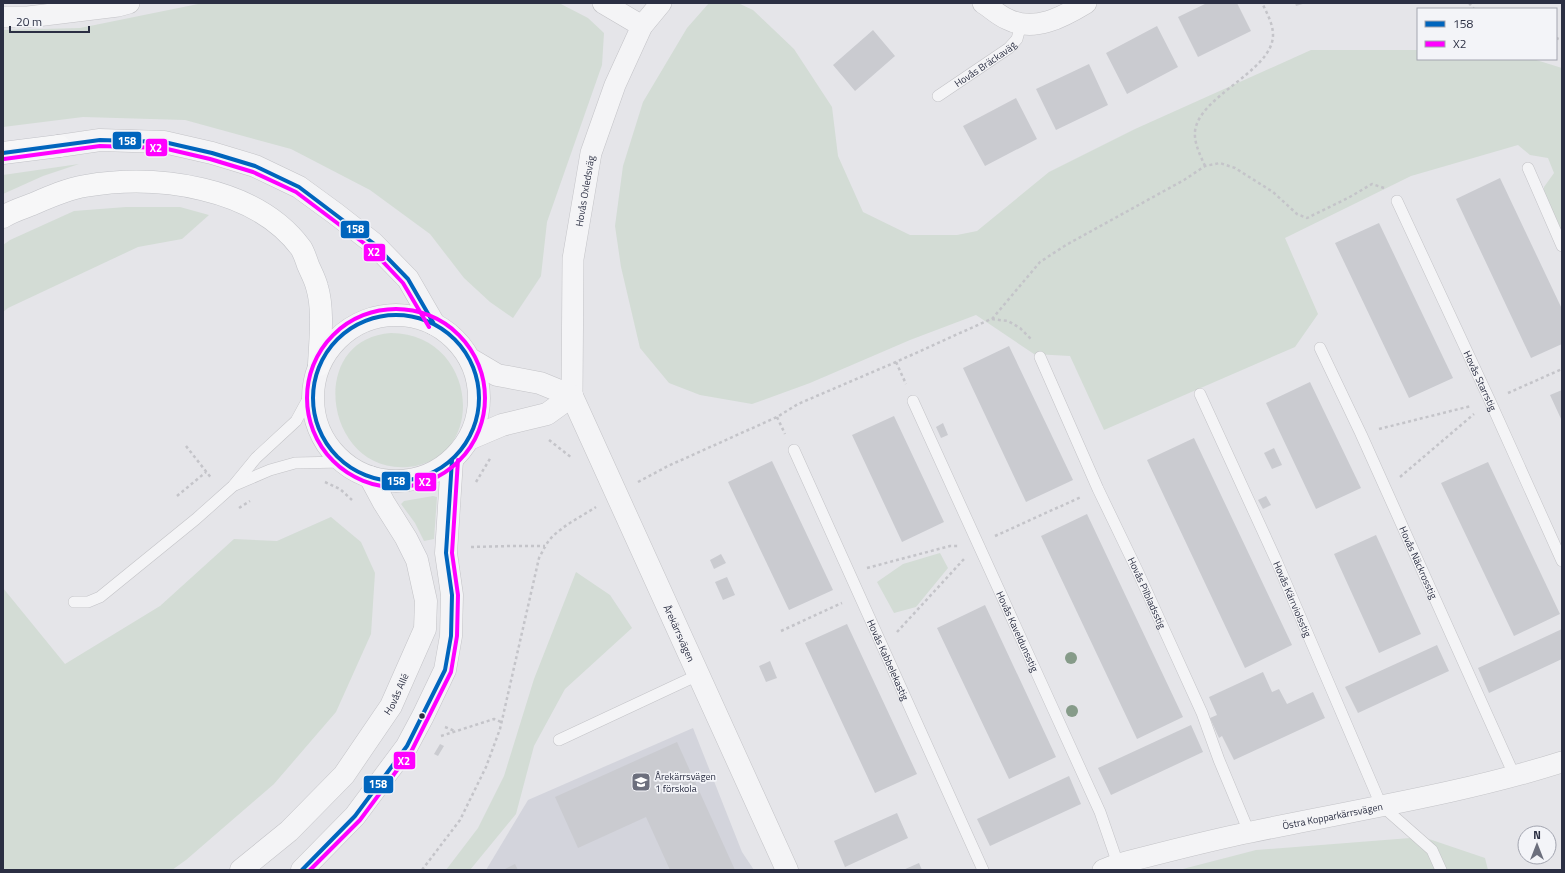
<svg xmlns="http://www.w3.org/2000/svg" width="1565" height="873" font-family="'Titillium Web',sans-serif">
<rect width="100%" height="100%" fill="#e5e5e9"/>
<!-- built -->
<path fill="#d3d4dc" d="M693 728 742 852 754 870H486L528 800Z"/>
<!-- green -->
<path fill="#d3dcd5" d="M203 3H559L588 18 604 33 602 65 547 222 541 276 513 318 490 302 464 278 430 234 370 190 291 149 185 120 83 117 3 127V30L80 28Z
M709 3H738L753 10 794 49 832 107 838 156 863 212 910 235H957L977 231 1049 172 1135 129 1311 50H1418V59H1533L1562 68V232L1544 194V187L1554 173 1548 158 1530 155 1518 145 1411 176 1285 238 1318 314 1295 347 1104 430 1070 356 1034 354 976 315 910 340 810 383 752 404 700 395 669 383 640 348 621 267 615 226 623 166 643 102 687 28Z
M79 164 43 176 3 194V175Z
M126 207H180L209 215 182 239 138 247 8 308 3 312V245L10 240 74 211Z
M391 333C477 333 490 459 408 467 325 474 305 339 391 333Z
M433 496 437 497 434 539 424 541 415 523 401 504 404 501Z
M331 517 361 542 375 573 371 634 336 712 274 784 186 860 172 870H3V588L65 664 160 606 234 539 277 541Z
M940 553 948 568 916 607 894 613 877 582 903 564Z
M576 572 610 595 632 628 565 689 534 746 516 814 470 870H446L478 828 504 776 534 679Z
M1423 837 1485 858 1488 870H1179L1256 850Z"/>
<!-- building -->
<path fill="#cacbd0" d="M1207 3H1237L1251 31 1198 57 1178 17Z
M1295 3H1306L1296 6Z
M1157 26 1178 67 1127 94 1106 53Z
M873 30 895 56 855 91 833 65Z
M1089 64 1108 105 1056 130 1036 89Z
M1016 98 1037 139 985 166 963 126Z
M1500 178 1562 309V344L1531 358 1456 199Z
M1379 223 1453 378 1409 398 1335 243Z
M1009 346 1073 480 1026 502 963 368Z
M1310 382 1361 488 1316 509 1266 403Z
M1562 390V421L1550 395Z
M894 416 944 522 902 542 852 435Z
M943 423 948 435 941 438 936 427Z
M1194 438 1292 645 1245 668 1147 460Z
M1274 448 1282 465 1272 469 1264 453Z
M772 461 833 590 789 610 728 482Z
M1488 462 1560 614 1514 636 1441 483Z
M1266 496 1271 505 1263 509 1258 500Z
M1087 514 1183 717 1137 739 1041 536Z
M1376 535 1421 634 1379 653 1334 554Z
M721 554 726 563 714 569 710 560Z
M727 577 735 595 723 600 715 582Z
M985 605 1056 757 1009 779 937 628Z
M847 624 917 774 875 793 805 643Z
M1562 629V659L1489 693 1478 668Z
M1437 645 1449 671 1358 713 1345 687Z
M770 661 777 678 766 682 759 666Z
M1263 672 1272 692 1279 689 1287 704 1313 692 1325 718 1234 760 1222 736 1219 738 1210 718 1217 715 1209 697Z
M1191 725 1203 752 1111 795 1098 768Z
M677 742 735 870H670L646 817 578 848 555 797Z
M440 744 444 746 438 756 434 754Z
M1069 776 1081 804 990 846 977 819Z
M897 813 908 838 845 867 834 841Z
M919 863 922 870H903Z
M515 864 518 870H503Z"/>
<g fill="none" stroke-linecap="round" stroke-linejoin="round">
<!-- service casing -->
<g stroke="#c3c3c7" stroke-width="12">
<g id="service">
<path id="s1" d="M938 96 1009 48 1017 39 1021 24"/>
<path d="M1528 168 1562 246"/>
<path id="s2" d="M1397 201 1490 401 1562 561"/>
<path id="s3" d="M1320 348 1361 434 1515 777"/>
<path id="s4" d="M1040 357 1098 489 1137 570 1202 713 1219 760 1249 832"/>
<path id="s5" d="M1200 394 1276 560 1381 805 1432 850 1441 870"/>
<path id="s6" d="M913 401 1100 812 1118 864"/>
<path id="s7" d="M794 450 983 870"/>
<path d="M235 485 270 470 295 463 343 462"/>
<path d="M74 602H88L100 597 196 519 233 486 256 458 296 421 314 388"/>
<path d="M559 740 698 675"/>
</g>
</g>
<!-- minor casing -->
<g stroke="#c3c3c7" stroke-width="22">
<g id="minor">
<path d="M603 3 642 26"/>
<path d="M983 3C991 8 998 15 1007 19 1034 33 1063 17 1086 3"/>
<path d="M3 17H28L118 6 129 3"/>
<path id="s8" d="M572 396 573 259 591 153 615 85 642 26 661 3"/>
<path id="s9" d="M1103 870 1118 864C1162 853 1206 841 1251 832 1355 810 1461 794 1562 762"/>
</g>
</g>
<!-- tertiary casing -->
<g stroke="#c3c3c7" stroke-width="23">
<g id="tertiary">
<path d="M59 146 100 140 164 142 212 153 255 166 299 187 336 214 373 243 408 279 434 324"/>
<circle cx="396" cy="398" r="83"/>
<path id="s10" d="M470 359 497 375 540 383 572 396 787 870"/>
<path d="M469 439 502 425 547 414 572 396"/>
<path id="s11" d="M241 870 289 831 344 775 391 706 425 629 426 601 417 560 406 538 384 503 370 477"/>
<path d="M302 870 355 816 407 746 423 716 445 670 451 636 452 595 446 553 452 460"/>
</g>
</g>
<!-- primary casing -->
<g stroke="#c1c2c7" stroke-width="23">
<path id="primary" d="M3 153 59 146
M3 217C12 211 23 208 33 204 49 197 67 189 85 186 156 174 255 186 301 248 304 253 306 259 308 265 311 272 315 279 317 287 324 310 320 342 319 365"/>
</g>
<!-- path -->
<path stroke="#c4c4c9" stroke-width="2.5" stroke-dasharray="3 3" stroke-linecap="butt" d="M1469 3 1474 9
M1556 38 1562 40
M1205 166C1201 157 1196 147 1195 137 1191 98 1273 73 1273 35 1273 24 1267 13 1262 3
M992 319 1040 262 1066 245 1184 180 1205 166 1220 163 1235 168 1273 192 1297 214 1307 218 1348 198 1372 184 1384 188
M896 362 906 384
M1508 393 1562 369
M777 417 785 434
M1379 429 1471 406
M549 440 572 458
M186 446 212 479
M1400 477 1474 414
M325 482 340 489 352 500
M476 482 491 457
M638 482 668 466 777 417 798 404 896 362 991 319 1008 321 1020 328 1032 340
M177 496 206 472
M239 508 250 501
M995 536 1081 497
M471 547 511 546H545
M867 568 950 546H958
M781 631 842 603
M897 632 964 559
M445 727 455 731
M441 736 494 719 501 722
M422 870 460 820 486 767 500 729 539 558C543 551 546 543 552 537 564 525 582 516 596 507"/>
<!-- service -->
<use href="#service" stroke="#f4f4f6" stroke-width="11"/>
<!-- minor -->
<use href="#minor" stroke="#f4f4f6" stroke-width="21"/>
<!-- tertiary -->
<use href="#tertiary" stroke="#f4f4f6" stroke-width="22"/>
<!-- primary -->
<use href="#primary" stroke="#f7f7f8" stroke-width="22"/>
<!-- bus-1 casing -->
<g stroke="#f3f4f8" stroke-width="7">
<path id="bus-1" d="M3 153 100 140 164 142 212 153 255 166 299 187 373 243 408 279 434 324
M313 398a83 83 0 1 1 166 0a83 83 0 1 1-166 0Z
M302 870 355 816 407 746 445 670 451 636 452 595 446 553 452 460"/>
</g>
<!-- bus-2 casing -->
<g stroke="#f3f4f8" stroke-width="7">
<path id="bus-2" d="M4 159 100 146 163 148 210 159 253 172 296 192 369 247 403 283 429 327
M307 398a89 89 0 1 1 178 0a89 89 0 1 1-178 0Z
M310 870 360 820 412 750 451 672 457 636 458 595 452 553 458 460"/>
</g>
<!-- bus-1 -->
<use href="#bus-1" stroke="#0065bd" stroke-width="4"/>
<!-- bus-2 -->
<use href="#bus-2" stroke="#f0f" stroke-width="4"/>
</g>
<!-- trees -->
<g fill="#869b89">
<circle cx="1071" cy="658" r="6"/>
<circle cx="1072" cy="711" r="6"/>
</g>
<!-- icons -->
<defs>
<g id="school-square" transform="scale(1)"><rect x="-9" y="-9" width="18" height="18" rx="4" fill="#6c6f7d" stroke="#f3f4f8"/><path d="M0-5L7-2L0 1L-7-2ZM-4 1L0 2.5L4 1V4Q0 6-4 4Z" fill="#fff"/></g>
</defs>
<g fill-rule="evenodd">
<use href="#school-square" x="641" y="782"/>
</g>
<!-- markers -->
<circle fill="#2b2f43" stroke="#f3f4f8" stroke-width="1.5" cx="422" cy="716" r="3.5"/>
<g text-anchor="middle" dominant-baseline="central" stroke-width="3.5" stroke-linejoin="round" paint-order="stroke">
<!-- street labels -->
<g font-size="10" fill="#2b2f43" stroke="#f3f4f8">
<text stroke="none"><textPath href="#s1" startOffset="57">Hovås Bräckaväg</textPath></text>
<text stroke="none"><textPath href="#s8" startOffset="206">Hovås Oxledsväg</textPath></text>
<text stroke="none"><textPath href="#s2" startOffset="198">Hovås Starrstig</textPath></text>
<text stroke="none"><textPath href="#s3" startOffset="236">Hovås Näckrosstig</textPath></text>
<text stroke="none"><textPath href="#s4" startOffset="259">Hovås Pilbladsstig</textPath></text>
<text stroke="none"><textPath href="#s5" startOffset="225">Hovås Kärrviolsstig</textPath></text>
<text stroke="none"><textPath href="#s6" startOffset="253">Hovås Kaveldunsstig</textPath></text>
<text stroke="none"><textPath href="#s10" startOffset="370">Årekärrsvägen</textPath></text>
<text stroke="none"><textPath href="#s7" startOffset="230">Hovås Kabbelekastig</textPath></text>
<text stroke="none"><textPath href="#s11" startOffset="237">Hovås Allé</textPath></text>
<text stroke="none"><textPath href="#s9" startOffset="236">Östra Kopparkärrsvägen</textPath></text>
</g>
<!-- poi labels -->
<g font-size="10" fill="#2b2f43" stroke="#f3f4f8" text-anchor="start">
<text x="655" y="776">Årekärrsvägen<tspan x="655" dy="12">1 förskola</tspan></text>
</g>
</g>
<g stroke="#f3f4f8" stroke-width="1.5">
<rect x="112" y="131" width="30" height="19" rx="4" fill="#0065bd"/>
<rect x="145" y="138" width="23" height="19" rx="4" fill="#f0f"/>
<rect x="340" y="220" width="30" height="19" rx="4" fill="#0065bd"/>
<rect x="363" y="243" width="23" height="19" rx="4" fill="#f0f"/>
<rect x="381" y="471" width="30" height="20" rx="4" fill="#0065bd"/>
<rect x="414" y="472" width="23" height="20" rx="4" fill="#f0f"/>
<rect x="393" y="751" width="23" height="19" rx="4" fill="#f0f"/>
<rect x="363" y="775" width="31" height="19" rx="4" fill="#0065bd"/>
</g>
<g font-size="11" text-anchor="middle" font-weight="bold" fill="#fff">
<text x="127" y="145">158</text>
<text x="156" y="152">X2</text>
<text x="355" y="233">158</text>
<text x="374" y="256">X2</text>
<text x="396" y="485">158</text>
<text x="425" y="486">X2</text>
<text x="404" y="765">X2</text>
<text x="378" y="788">158</text>
</g>
<!-- border -->
<rect width="1565" height="873" fill="none" stroke="#2b2f43" stroke-width="8"/>
<!-- legend -->
<rect x="1417" y="8" width="140" height="52" fill="#f3f4f8" stroke="#a3a5b0"/>
<rect x="1425" y="21" width="20" height="6" fill="#0065bd" stroke="#a3a5b0"/>
<text x="1453" y="28" font-size="12" fill="#2b2f43">158</text>
<rect x="1425" y="41" width="20" height="6" fill="#ff00ff" stroke="#a3a5b0"/>
<text x="1453" y="48" font-size="12" fill="#2b2f43">X2</text>
<!-- north arrow -->
<g transform="translate(1537 845)"><circle r="19" fill="#f3f4f8" stroke="#a3a5b0"/>
<path d="M0-3L7 15L0 10L-7 15Z" fill="#6c6f7d"/>
<text y="-6" font-size="11" font-weight="bold" text-anchor="middle" fill="#2b2f43">N</text>
</g>
<!-- scale -->
<path d="M10 26v6h79v-6" fill="none" stroke="#2b2f43" stroke-width="2"/>
<text x="16" y="26" font-size="12" fill="#2b2f43" stroke="#f3f4f8" stroke-width="3" paint-order="stroke">20 m</text>
</svg>
